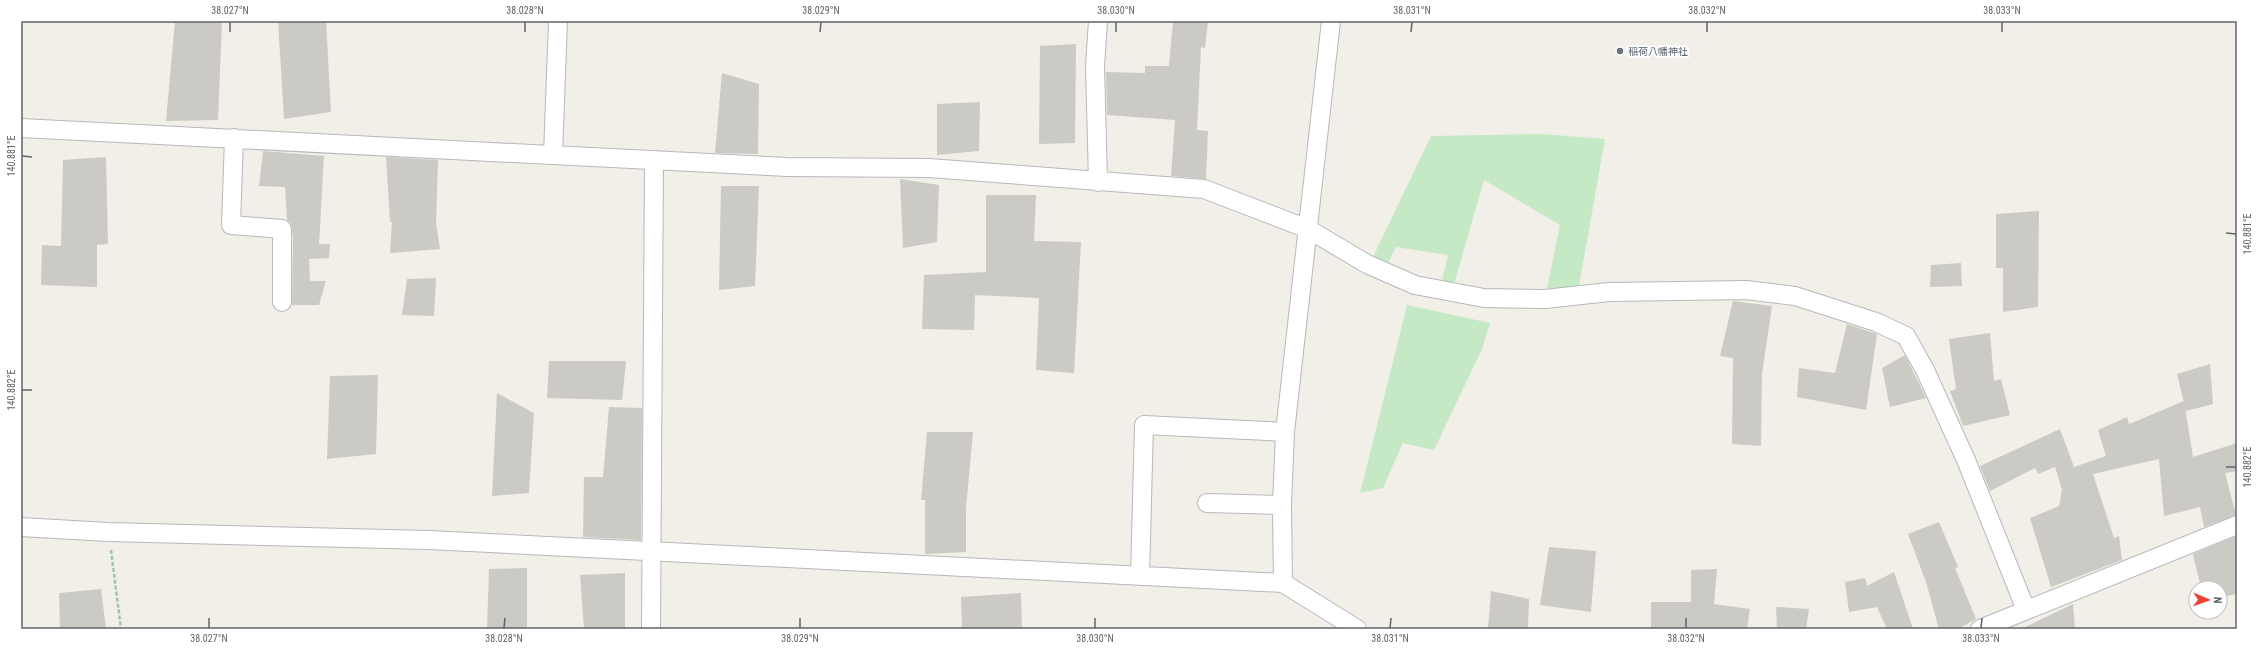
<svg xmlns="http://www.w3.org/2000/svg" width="2258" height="650" font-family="'Roboto Condensed','Noto Sans JP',sans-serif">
<rect width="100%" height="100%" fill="#f1efe8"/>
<!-- green -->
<path fill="#c5e8c5" d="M1542 134 1605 139 1579 286 1547 289 1560 225 1484 180 1454 284 1442 281 1448 255 1396 247 1387 265 1373 257 1431 136Z
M1407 305 1490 323 1482 349 1434 450 1403 443 1383 488 1360 493Z"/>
<!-- building -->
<path fill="#cccac5" d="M175 21H222L218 120 166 121Z
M278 21H326L331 112 284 119Z
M1173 21H1208L1205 48 1201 47 1197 130 1208 131 1206 179 1171 176 1175 120 1107 115 1106 72 1145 73V66H1169Z
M1076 44 1075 143 1039 144 1040 46Z
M722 73 759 84 758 154 715 153Z
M980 102 979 151 937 155V104Z
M263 151 324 156 319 244H330L329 258 309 259 310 281H326L319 305H292L293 238 291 224 287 220 285 187 259 186Z
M106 157 108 244 97 245V287L41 285 42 245 61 246 63 160Z
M386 157 438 160 436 223 440 249 390 253 392 222H390Z
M900 179 939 185 937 242 903 248Z
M721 186H759L755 286 719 290Z
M986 195H1036L1034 241 1081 242 1074 373 1036 370 1039 298 975 295 974 330 922 329 924 275 986 272Z
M2039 211 2038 307 2003 312V268H1996V214Z
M1961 263 1962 286 1930 287 1931 265Z
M436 278 434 316 402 315 407 279Z
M1733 301 1772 306 1762 374 1761 446 1732 444 1733 358 1720 356Z
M1847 324 1877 334 1866 410 1797 397 1799 368 1835 373Z
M1990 333 1994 381 2001 379 2010 415 1963 426 1950 391 1956 389 1949 339Z
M1905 355 1926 398 1890 407 1882 368Z
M549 361H626L622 400 547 398Z
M2210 364 2213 404 2186 411 2177 374Z
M378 375 376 454 327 459 330 376Z
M497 393 534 413 529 493 492 496Z
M2184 401 2193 457 2237 443V471L2225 473 2236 515 2204 527 2200 507 2164 516 2159 459 2093 474 2114 538 2119 536 2122 560 2051 587 2030 518 2059 506 2062 490 2055 467 2038 474 2035 468 1990 491 1980 466 2060 429 2074 467 2106 456 2098 430 2127 417 2129 424Z
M609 407 642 408 641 540 583 537 584 477H603Z
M927 432H973L966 508V552L925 554V500H921Z
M1939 522 1958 567 1955 568 1976 619 1958 629H1939L1926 582 1908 534Z
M2237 536V594L2220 597V588H2201L2193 554Z
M1549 547 1596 551 1591 612 1540 605Z
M527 568V629H487L489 569Z
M1717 569 1714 604 1750 609 1747 629H1651V602H1691V570Z
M1894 572 1913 629H1887L1877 607 1849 612 1845 582 1865 578 1867 586Z
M625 573V629H584L580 575Z
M101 589 106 629H60L59 593Z
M1491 591 1529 599 1528 629H1488Z
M1021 593 1022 629H962L961 597Z
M2073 604 2075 629H2021Z
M1776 607 1809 609 1806 629H1777Z"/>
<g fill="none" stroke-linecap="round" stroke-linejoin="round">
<!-- street casing -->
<g stroke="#b5b8bc" stroke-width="20">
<path id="street" d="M21 128 787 167 929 168 1204 189 1308 229 1367 264 1415 285 1484 298 1545 299 1609 292 1746 290 1795 296 1876 322 1906 336 1925 370 1966 460 2026 610
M234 138 231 225 282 229V302
M553 155 558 21
M1098 182 1095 66 1098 21
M1207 503 1282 505
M21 527 108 532 429 540 1283 583 1357 629
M1140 576 1144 425 1285 432
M1283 583 1282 505 1285 432 1331 21
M651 629 654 160
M1980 629 2237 525"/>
</g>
<!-- path -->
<path stroke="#9cc7a9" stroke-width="2.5" stroke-dasharray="4 2" stroke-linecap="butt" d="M111 550 121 629"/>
<!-- street -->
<use href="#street" stroke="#fff" stroke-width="18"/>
</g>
<!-- ticks -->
<path fill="none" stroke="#5f6368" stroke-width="1.5" d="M230 32V22M525 32V22M820 32 821 22M1116 32V22M1411 32 1412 22M1707 32V22M2002 32V22M22 156 32 157M2226 233 2236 234M22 390H32M2226 467H2236M209 628V618M504 628 505 618M800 628V618M1095 628V618M1390 628 1391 618M1686 628V618M1981 628 1982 618"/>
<!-- markers -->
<circle fill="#6b7280" stroke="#fff" stroke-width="1.5" cx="1620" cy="51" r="4"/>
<g text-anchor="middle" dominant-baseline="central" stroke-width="4" stroke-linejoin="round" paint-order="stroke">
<!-- worship labels -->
<g font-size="10" fill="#5b616d" stroke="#fff" text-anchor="start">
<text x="1628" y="51">稲荷八幡神社</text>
</g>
</g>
<!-- border -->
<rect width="2258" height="650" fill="none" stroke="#ffffff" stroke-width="44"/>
<!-- north arrow -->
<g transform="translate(2208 600) rotate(92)"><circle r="19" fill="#ffffff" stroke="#bfc1c3"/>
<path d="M0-3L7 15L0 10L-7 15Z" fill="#ea4335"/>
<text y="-6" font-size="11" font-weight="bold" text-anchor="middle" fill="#5f6368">N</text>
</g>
<rect x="22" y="22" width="2214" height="606" fill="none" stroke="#5f6368" stroke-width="1.5"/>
<g font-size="10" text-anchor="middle" fill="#5f6368">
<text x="230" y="14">38.027°N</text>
<text x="525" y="14">38.028°N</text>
<text x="821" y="14">38.029°N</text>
<text x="1116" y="14">38.030°N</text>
<text x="1412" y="14">38.031°N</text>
<text x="1707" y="14">38.032°N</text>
<text x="2002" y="14">38.033°N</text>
<text transform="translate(11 156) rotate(-90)" y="4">140.881°E</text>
<text transform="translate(2247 234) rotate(-90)" y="4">140.881°E</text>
<text transform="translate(11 390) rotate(-90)" y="4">140.882°E</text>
<text transform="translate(2247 467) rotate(-90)" y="4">140.882°E</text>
<text x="209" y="642">38.027°N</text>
<text x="504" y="642">38.028°N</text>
<text x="800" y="642">38.029°N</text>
<text x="1095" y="642">38.030°N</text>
<text x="1390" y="642">38.031°N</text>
<text x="1686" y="642">38.032°N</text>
<text x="1981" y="642">38.033°N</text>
</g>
</svg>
